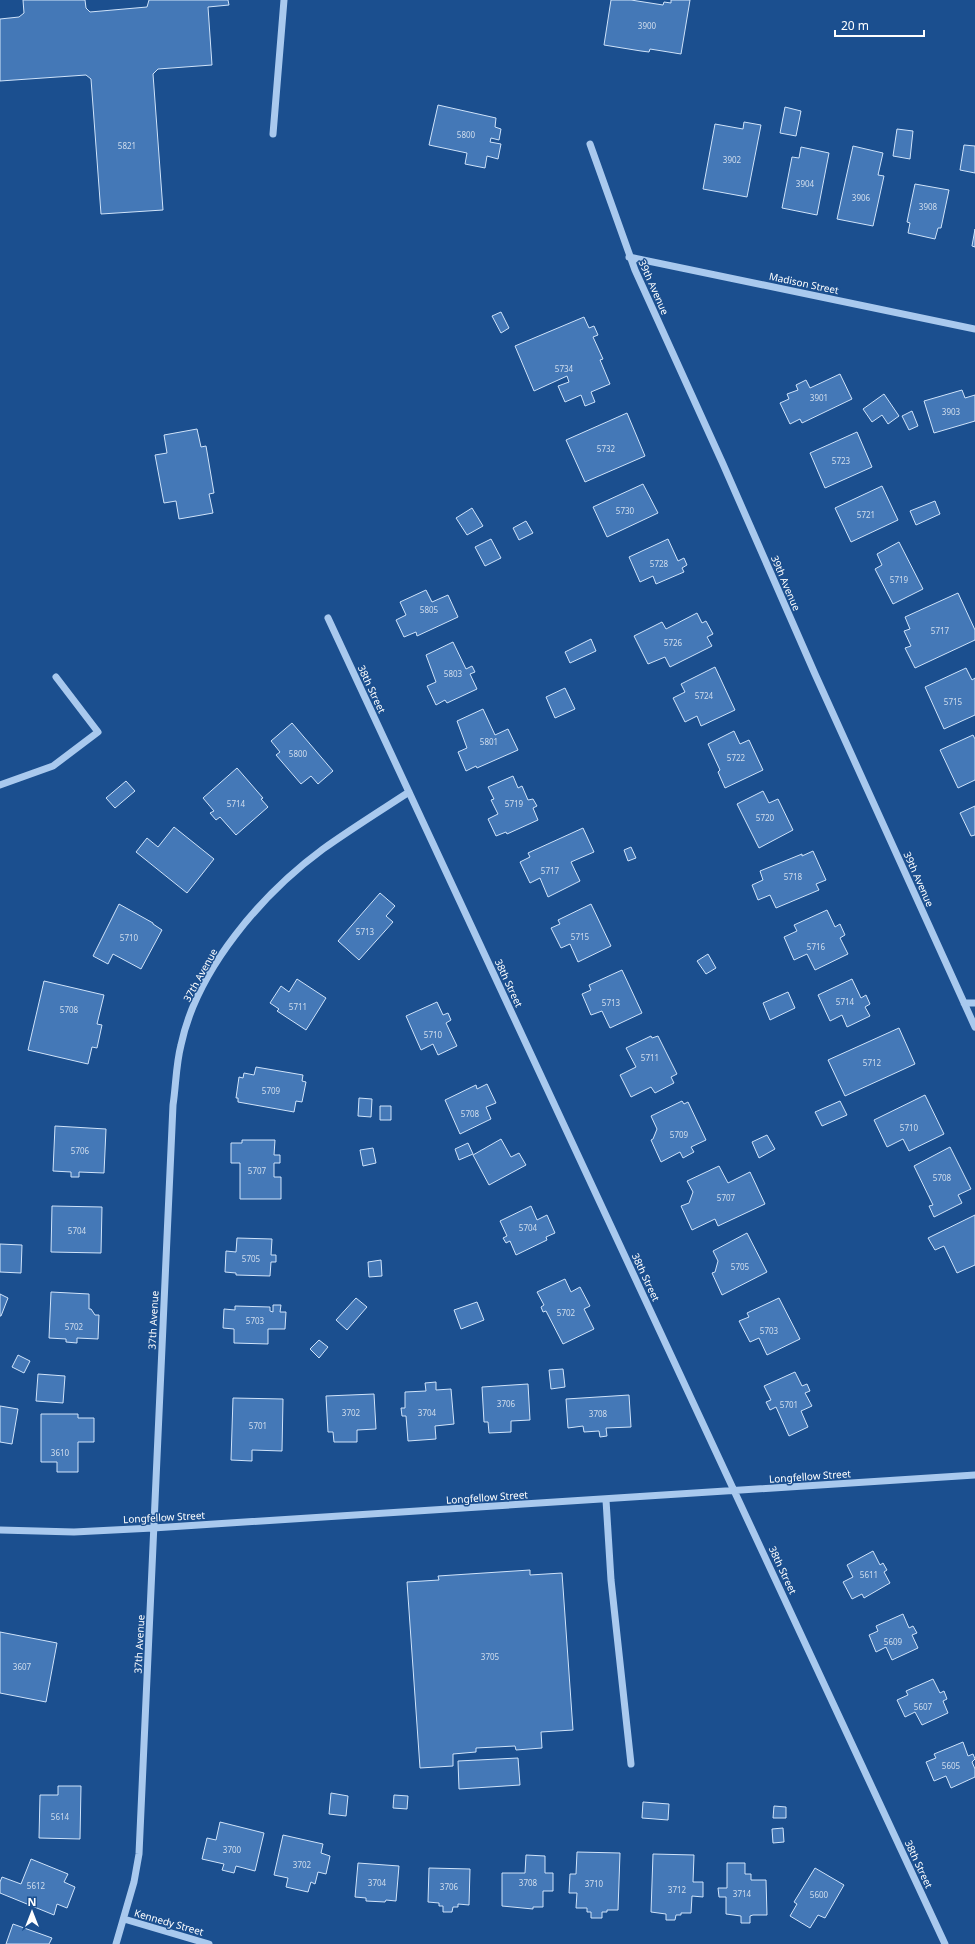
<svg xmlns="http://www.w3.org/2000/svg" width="975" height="1944" font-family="'Noto Sans',sans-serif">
<rect width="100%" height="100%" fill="#1b4f8f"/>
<!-- building -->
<path fill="#4478b7" stroke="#cfe3fa" d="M23 0H85L86 8 90 12 147 7 149 0H228L229 5 208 7 212 65 158 69 153 74 163 210 101 214 91 79 86 75 0 81V19L19 17 24 13Z
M611 0H631L663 5 664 2 671 3V0H690L681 54 650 49 649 52 641 51 604 45Z
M438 105 496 118 495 127 501 129 499 140 491 138 490 142 501 144 498 159 487 156 485 168 465 164 467 153 429 145Z
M785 107 801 111 796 136 780 133Z
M744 122 761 125 747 197 703 189 715 124 743 129Z
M897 129 913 131 910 159 893 156Z
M964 145 975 146V173L960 170Z
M853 146 883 153 878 175 884 176 873 226 837 219Z
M801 147 829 153 817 215 782 208 792 157 799 158Z
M915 184 949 190 941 228H938L935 239 908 233 910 223 907 222Z
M975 229V247L972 246Z
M501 312 509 328 501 333 492 316Z
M584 317 589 328 594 326 598 335 593 337 603 359 600 360 610 384 591 392 595 402 585 406 581 395 565 402 558 386 569 382 567 376 534 391 515 346Z
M840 374 852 399 802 423 800 419 790 424 780 403 789 399 787 394 798 390 796 385 806 380 810 388Z
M962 390 965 398 975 395V421L934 433 924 401Z
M884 394 899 416 888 424 882 415 872 422 863 409Z
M912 411 918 426 909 430 902 416Z
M627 413 645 456 585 482 566 440Z
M197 429 201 447 206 446 214 493 209 494 213 513 179 519 176 501 164 503 155 455 167 453 164 435Z
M857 432 872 467 825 488 810 453Z
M643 484 658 513 607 537 593 507Z
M882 486 898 520 851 542 835 508Z
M935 501 940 514 916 525 910 511Z
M472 508 483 526 467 535 456 518Z
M526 521 533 533 519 540 513 528Z
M491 539 501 558 485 566 475 547Z
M668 539 678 561 684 558 687 565 682 568 684 572 656 584 653 576 640 582 629 557Z
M899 542 923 589 893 604 875 569 882 565 877 554Z
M426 590 432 602 448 595 458 617 417 636 416 632 404 637 396 620 406 615 400 602Z
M958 593 975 630V640L915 668 905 648 911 646 904 631 910 629 905 617Z
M697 613 702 623 706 621 713 634 707 637 712 646 670 667 665 657 648 664 634 636 662 622 666 629Z
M591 639 596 651 570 663 565 652Z
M453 642 466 669 472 666 475 672 470 674 477 689 447 703 445 700 436 705 427 686 436 682 426 655Z
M715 667 735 710 701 726 697 716 685 722 673 698 685 692 681 684Z
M966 668 972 680 975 678V715L944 729 925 687Z
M565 688 575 709 555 718 546 697Z
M483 709 495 735 508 729 518 750 477 768 476 766 466 771 458 752 467 748 457 721Z
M292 723 333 771 318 784 311 776 301 784 276 755 280 752 271 741Z
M734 731 740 744 749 740 763 770 725 788 718 772 720 770 708 744Z
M973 735 975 739V780L958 788 940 750Z
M237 768 263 798 261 799 268 807 236 835 220 817 216 820 210 813 214 811 203 798Z
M513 776 518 788 522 786 528 800 533 799 537 806 533 808 538 820 507 834 506 832 496 836 488 819 498 814 491 800 494 799 488 787Z
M126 781 135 791 115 808 106 798Z
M763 791 769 803 778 799 793 830 759 848 737 804Z
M975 806V835L971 836 960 813Z
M174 827 214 859 187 893 136 852 147 838 158 847Z
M583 828 594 852 571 862 580 881 548 897 540 878 530 883 520 862 530 857 528 853Z
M631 847 636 858 628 861 624 850Z
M813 851 826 880 816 884 819 890 776 908 770 895 758 900 752 885 763 880 760 871 802 854V856Z
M380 893 395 906 386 916 393 922 359 960 338 941Z
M119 904 153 923V924L162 930 141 969 113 954 108 964 93 956Z
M591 904 611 946 578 962 570 944 561 948 551 928 560 924 558 920Z
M827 910 835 927 840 924 845 935 840 938 848 954 815 970 807 954 794 960 784 937 797 931 794 925Z
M708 954 716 968 706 974 697 961Z
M622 970 642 1013 610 1028 602 1011 591 1015 582 994 591 990 589 985Z
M297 979 326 998 306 1030 277 1011 279 1009 270 1003 281 986 289 992Z
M852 979 861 998 866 995 870 1004 865 1007 870 1016 847 1027 842 1015 830 1021 818 995Z
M44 981 104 995 97 1024 102 1025 97 1048 92 1047 88 1064 28 1050Z
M788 992 795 1008 770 1020 763 1003Z
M437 1002 443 1015 448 1013 451 1020 446 1023 457 1046 438 1055 433 1044 421 1050 406 1016Z
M899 1028 915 1064 845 1096 828 1060Z
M651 1036 652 1038 658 1036 677 1074 671 1077 674 1083 655 1093 651 1087 631 1097 620 1075 636 1067 626 1048Z
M256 1067 303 1075 302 1081 306 1082 302 1102 296 1101 294 1112 238 1102V1098H236L239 1077 243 1078 244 1073 254 1075Z
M487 1084 496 1103 486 1107 491 1119 460 1134 445 1100 476 1085 477 1089Z
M925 1095 944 1134 909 1151 903 1139 887 1147 874 1120Z
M359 1098 372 1099 371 1117 358 1116Z
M682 1101 684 1104 688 1102 706 1140 691 1147 694 1152 683 1158 680 1152 661 1162 651 1140 653 1139 657 1129 651 1116Z
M840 1101 847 1115 822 1126 815 1112Z
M380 1106H391V1120H380Z
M55 1126 106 1129 104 1173 79 1172V1177H71V1172L53 1171Z
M767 1135 775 1149 759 1158 752 1142Z
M501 1139 511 1157 519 1153 526 1165 489 1185 473 1155Z
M242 1140H275L274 1155H280V1163H274V1177H281V1199H240V1163H231V1143H242Z
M468 1143 473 1154 459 1160 455 1149Z
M950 1147 971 1189 958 1195 962 1203 934 1217 929 1206 933 1205 914 1166Z
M373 1148 376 1163 363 1166 360 1150Z
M719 1166 728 1183 750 1172 765 1204 718 1226 715 1219 692 1230 681 1206 689 1203 693 1192 687 1181Z
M52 1206 102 1207 101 1253 51 1252Z
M531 1206 537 1220 547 1215 555 1233 546 1237 547 1240 516 1255 510 1241 506 1243 503 1238 507 1236 500 1221Z
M975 1215V1265L957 1273 944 1246 935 1250 928 1238Z
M747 1233 767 1272 722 1295 712 1273 715 1272 718 1261 713 1251Z
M237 1238 272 1239 271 1255H276V1262H271L270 1276 236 1275V1273L225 1272 226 1251 236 1252Z
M0 1244 22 1245 21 1273 0 1272Z
M381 1260 382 1276 369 1277 368 1262Z
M565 1279 571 1292 580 1287 590 1306 584 1309 594 1329 563 1344 546 1311 543 1312 541 1307 544 1305 537 1292Z
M51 1292 89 1294V1309H91L95 1315H99L98 1339 77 1338V1343L66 1342V1339L49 1338Z
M0 1294 8 1298 1 1316H0Z
M356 1298 367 1307 347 1330 336 1320Z
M779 1298 800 1339 767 1355 759 1338 750 1342 739 1321 749 1317 747 1313Z
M477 1302 484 1320 461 1329 454 1310Z
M273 1305H281L280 1312H286L285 1329H268V1344L234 1343V1329L223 1328 224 1309 235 1310V1306L270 1307V1311L273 1312Z
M319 1340 328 1347 319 1358 310 1349Z
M18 1355 30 1361 24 1373 12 1367Z
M563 1369 565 1387 551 1389 549 1370Z
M795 1372 802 1386 807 1384 810 1391 805 1393 812 1406 801 1411 808 1427 789 1436 776 1407 770 1410 766 1402 771 1400 764 1386Z
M38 1374 65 1376 63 1403 36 1401Z
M436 1382V1390L451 1389 454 1424 435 1426 436 1439 408 1441 406 1416H402L401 1408H405V1392L426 1391 425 1383Z
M528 1384 530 1420 511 1421V1432L489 1433 488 1422H484L482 1387Z
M374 1394 376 1429 357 1430V1442H334L333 1432H328L326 1396Z
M629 1395 631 1427 606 1428 607 1436 600 1437 599 1431 584 1432 583 1426 568 1428 566 1399Z
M233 1398 283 1399 282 1451 252 1450V1461L231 1460Z
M0 1406 18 1409 12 1444 0 1442Z
M41 1414H78V1418H94V1442H78V1472H57V1462H41Z
M873 1551 880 1565 883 1563 887 1570 884 1572 890 1583 864 1598 862 1594 852 1599 843 1582 853 1577 847 1565Z
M530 1570V1575L562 1573 573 1730 541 1732 542 1748 516 1750 515 1746 476 1748V1752L453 1754V1766L420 1768 407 1582 439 1580 438 1576Z
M903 1614 909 1628 913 1626 917 1633 912 1635 918 1648 892 1660 886 1647 876 1652 869 1635 878 1631 876 1626Z
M0 1632 57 1643 46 1702 0 1693Z
M933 1679 940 1693 944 1691 947 1699 943 1701 948 1713 922 1725 915 1712 905 1717 897 1700 908 1695 906 1691Z
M963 1742 968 1756 973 1754 975 1759 972 1762 975 1769V1777L951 1788 946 1776 934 1781 926 1762 936 1758 934 1754Z
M518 1758 520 1785 459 1789 458 1761Z
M58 1786H81L80 1839 39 1838 40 1795H58Z
M331 1793 348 1796 346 1816 329 1814Z
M394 1795 408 1796 407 1809 393 1808Z
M643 1802 669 1804 668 1820 642 1818Z
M774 1806 786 1807V1818H773Z
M220 1822 264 1833 255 1871 236 1866 234 1873 222 1870 224 1864 202 1859 207 1838 216 1840Z
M783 1828 784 1842 773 1843 772 1829Z
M283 1835 323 1844 321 1853 330 1856 326 1874 318 1872 315 1884 311 1882 308 1892 286 1887 288 1878 274 1875Z
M577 1852 620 1853 618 1910H607V1912H602V1918H591V1912H587V1908H576L577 1893H569L570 1874H576Z
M653 1854 694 1855 693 1882H703V1897L692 1896 691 1913H681V1915H676L675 1920H666V1914L651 1912Z
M526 1855 545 1856V1873H553V1891H543V1907H533V1909L502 1906V1873H525Z
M31 1859 68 1874 64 1882 75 1887 67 1908 57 1904 54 1915 0 1893V1882L2 1877 21 1884Z
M358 1863 399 1866 396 1901 386 1900 385 1902 366 1901V1898L355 1897Z
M727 1863H745V1874H751V1880H766L767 1915H753L750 1916V1923H741V1916L726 1914V1897H719L718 1888H727Z
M429 1868 470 1869 469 1905 458 1904V1907H453L452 1912H443V1906H439V1903L428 1902Z
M815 1868 844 1885 825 1918 818 1915 810 1928 790 1916 797 1904 794 1902Z
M13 1924 52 1938 49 1944H6Z"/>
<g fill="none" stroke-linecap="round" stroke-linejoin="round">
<!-- minor -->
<path stroke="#a9c9ee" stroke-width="7" d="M273 134 284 0
M590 144 635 270 723 464 815 674 975 1027
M629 257 975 329
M328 618 945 1944
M0 785 53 766 98 732 56 677
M964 1003H975
M606 1500 611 1580 631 1764
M0 1530 74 1532 153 1528 975 1475
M124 1919 209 1944
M116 1944 134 1882 139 1854 173 1105C176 1085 176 1064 181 1045 197 969 262 894 323 849 351 829 380 811 409 792"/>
</g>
<g text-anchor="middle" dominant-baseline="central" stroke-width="3" stroke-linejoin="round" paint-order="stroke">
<!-- number labels -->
<g font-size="8" fill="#d0dded">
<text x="647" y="25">3900</text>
<text x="466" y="134">5800</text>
<text x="127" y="145">5821</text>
<text x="732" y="159">3902</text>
<text x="805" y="183">3904</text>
<text x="861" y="197">3906</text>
<text x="928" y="206">3908</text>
<text x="564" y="368">5734</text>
<text x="819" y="397">3901</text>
<text x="951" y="411">3903</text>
<text x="606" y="448">5732</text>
<text x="841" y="460">5723</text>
<text x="625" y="510">5730</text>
<text x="866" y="514">5721</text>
<text x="659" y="563">5728</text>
<text x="899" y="579">5719</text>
<text x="429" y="609">5805</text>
<text x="940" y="630">5717</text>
<text x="673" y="642">5726</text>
<text x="453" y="673">5803</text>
<text x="704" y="695">5724</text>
<text x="953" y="701">5715</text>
<text x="489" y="741">5801</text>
<text x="298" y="753">5800</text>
<text x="736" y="757">5722</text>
<text x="236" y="803">5714</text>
<text x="514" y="803">5719</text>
<text x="765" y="817">5720</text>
<text x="550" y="870">5717</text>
<text x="793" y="876">5718</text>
<text x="365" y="931">5713</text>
<text x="580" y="936">5715</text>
<text x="129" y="937">5710</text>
<text x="816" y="946">5716</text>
<text x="845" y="1001">5714</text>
<text x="611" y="1002">5713</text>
<text x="298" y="1006">5711</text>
<text x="69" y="1009">5708</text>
<text x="433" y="1034">5710</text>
<text x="650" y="1057">5711</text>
<text x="872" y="1062">5712</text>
<text x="271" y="1090">5709</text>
<text x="470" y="1113">5708</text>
<text x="909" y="1127">5710</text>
<text x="679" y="1134">5709</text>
<text x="80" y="1150">5706</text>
<text x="257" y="1170">5707</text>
<text x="942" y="1177">5708</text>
<text x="726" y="1197">5707</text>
<text x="528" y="1227">5704</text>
<text x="77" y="1230">5704</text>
<text x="251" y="1258">5705</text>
<text x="740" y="1266">5705</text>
<text x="566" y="1312">5702</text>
<text x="255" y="1320">5703</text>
<text x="74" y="1326">5702</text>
<text x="769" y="1330">5703</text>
<text x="506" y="1403">3706</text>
<text x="789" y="1404">5701</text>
<text x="351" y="1412">3702</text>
<text x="427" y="1412">3704</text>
<text x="598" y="1413">3708</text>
<text x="258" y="1425">5701</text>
<text x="60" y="1452">3610</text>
<text x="869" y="1574">5611</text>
<text x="893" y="1641">5609</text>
<text x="490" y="1656">3705</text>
<text x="22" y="1666">3607</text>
<text x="923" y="1706">5607</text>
<text x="951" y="1765">5605</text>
<text x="60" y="1816">5614</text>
<text x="232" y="1849">3700</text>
<text x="302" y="1864">3702</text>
<text x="377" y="1882">3704</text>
<text x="528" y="1882">3708</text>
<text x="594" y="1883">3710</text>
<text x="36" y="1885">5612</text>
<text x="449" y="1886">3706</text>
<text x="677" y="1889">3712</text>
<text x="742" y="1893">3714</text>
<text x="819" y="1894">5600</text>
</g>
<!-- street labels -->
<g font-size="10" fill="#fff" stroke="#1b4f8f">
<text transform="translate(804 283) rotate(12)">Madison Street</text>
<text transform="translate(654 287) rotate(66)">39th Avenue</text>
<text transform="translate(786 583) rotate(67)">39th Avenue</text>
<text transform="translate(372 689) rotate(65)">38th Street</text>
<text transform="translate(919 879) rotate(66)">39th Avenue</text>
<text transform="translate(200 975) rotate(-61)">37th Avenue</text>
<text transform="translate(509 983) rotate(65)">38th Street</text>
<text transform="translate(646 1277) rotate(65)">38th Street</text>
<text transform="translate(153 1320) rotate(-87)">37th Avenue</text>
<text transform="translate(810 1476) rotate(-4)">Longfellow Street</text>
<text transform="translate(487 1497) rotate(-4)">Longfellow Street</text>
<text transform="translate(164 1517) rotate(-3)">Longfellow Street</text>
<text transform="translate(783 1570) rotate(65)">38th Street</text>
<text transform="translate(139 1644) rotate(-87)">37th Avenue</text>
<text transform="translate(919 1864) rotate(65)">38th Street</text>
<text transform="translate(169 1922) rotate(16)">Kennedy Street</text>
</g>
</g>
<!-- north arrow -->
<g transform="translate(32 1912)" stroke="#1b4f8f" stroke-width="3" paint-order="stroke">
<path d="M0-3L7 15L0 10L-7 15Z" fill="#ffffff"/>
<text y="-6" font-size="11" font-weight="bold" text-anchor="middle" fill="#ffffff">N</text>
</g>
<!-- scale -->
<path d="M835 30v6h89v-6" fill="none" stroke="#ffffff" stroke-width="2"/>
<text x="841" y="30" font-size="12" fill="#ffffff" stroke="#1b4f8f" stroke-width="3" paint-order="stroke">20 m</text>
</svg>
